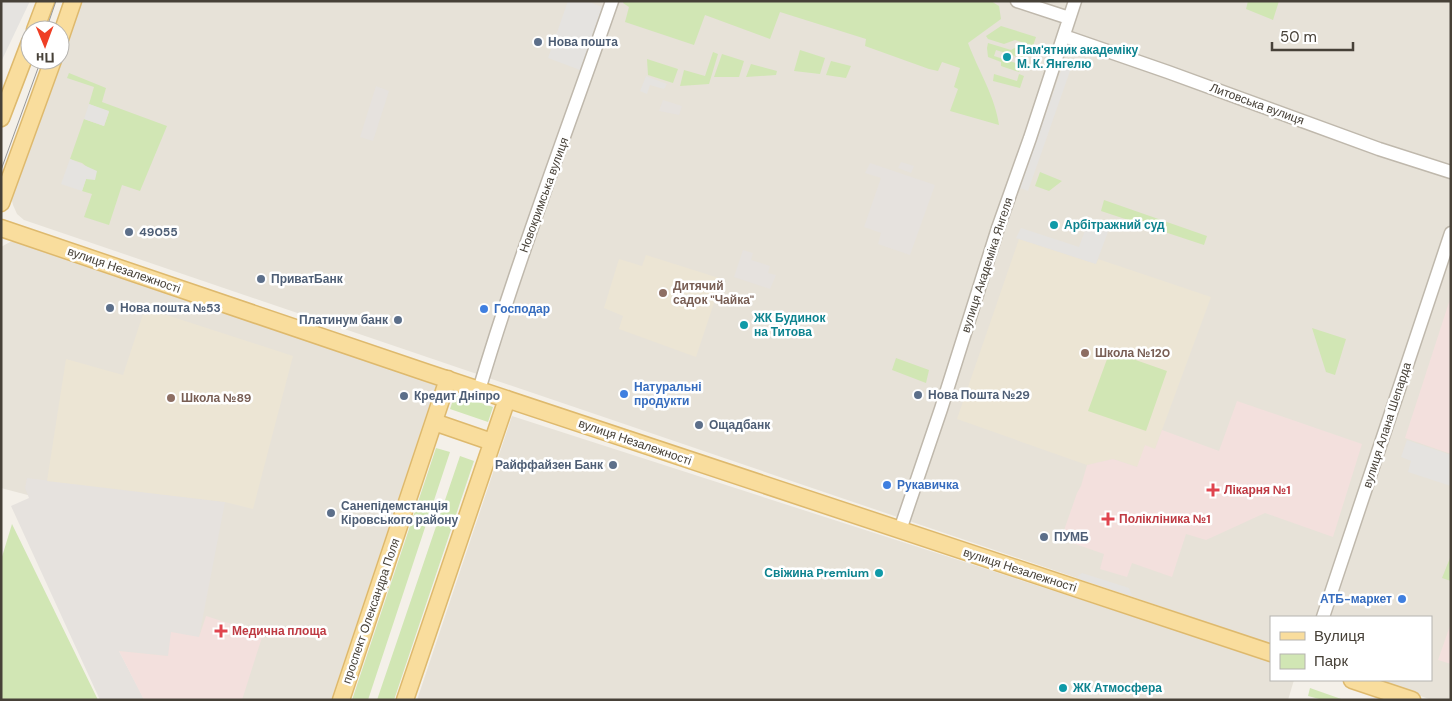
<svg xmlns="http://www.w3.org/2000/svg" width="1452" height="701" font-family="'DM Sans',sans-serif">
<rect width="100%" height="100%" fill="#f4f0e9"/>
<!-- residential -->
<path fill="#e7e2d8" d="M81 1H1451V700H1432L1374 680H1431V617H1271V644L24 220 17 214 13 205 11 197Z
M10 242H22L436 385 331 700H145L39 498 1 488V247Z
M512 416 1271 661V680H1294L1288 700H417Z"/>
<!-- industrial -->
<path fill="#e6e2de" d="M376 86 389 91 373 141 360 137Z
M663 100 682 106 679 115 659 111Z
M901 162 914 166 911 173 898 168Z
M870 163 935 185 910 255 878 244 881 233 864 227 881 178 865 173Z
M743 250 753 253 751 260 770 266 768 273 776 275 770 289 734 277Z
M27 478 225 502 199 637 168 656 119 651 144 699 100 700 11 506 29 498 25 488Z"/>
<!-- education -->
<path fill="#ece5d4" d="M1019 239 1096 264 1098 259 1211 297 1155 449 1137 467 1113 459 1087 465 957 419Z
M646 255 722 279 696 357 619 329 623 316 604 308 619 259 642 266Z
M145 308 293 356 253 509 225 502 47 481 66 359 123 375Z"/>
<!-- medical -->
<path fill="#f3e0dd" d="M1451 296V454L1405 438Z
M1237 401 1362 444 1333 537 1265 513 1206 540 1186 534 1172 577 1132 563 1127 577 1100 569 1104 554 1061 539 1077 493 1081 486 1087 465 1113 459 1137 467 1145 445 1155 449 1162 430 1219 451Z
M206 616 263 634 242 700H144L119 651 168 656 171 632 199 637Z
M1451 623V664L1438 660Z"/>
<!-- green -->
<path fill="#d1e6b4" d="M624 1H991L999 6 1001 19 968 43C978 70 995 96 999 125L950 111 958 89 954 87 960 68 942 62 938 71 929 69 865 46 866 39 780 12 770 39 705 15 694 45 625 22 629 7 623 3Z
M1248 1H1279L1273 20 1246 9Z
M1001 26 1036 37 1033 46 1015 40 1004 44 988 39 986 36Z
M988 43 1011 50 1018 46 1026 53 1023 60 1018 58V57L996 50 994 56 1022 65 1019 72 1001 66V62L988 57 987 48Z
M800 50 825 58 820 74 794 71Z
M713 52 718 54 709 84 680 86 684 70 705 76Z
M722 54 744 61 739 77H714Z
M647 59 678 69 673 83 648 75Z
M831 61 851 66 846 78 826 75Z
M751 64 777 71 776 75 746 77Z
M69 73 106 88 102 102 167 126 140 191 122 185 109 225 84 217 92 194 82 191 86 179 87 167 82 163 70 159 84 119 104 126 109 112 89 104 94 87 67 78Z
M994 74 1017 81 1019 74 1024 76 1020 88 993 81Z
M1040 172 1062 181 1049 191 1035 186Z
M1104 200 1207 236 1204 245 1101 211Z
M1312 328 1346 339 1335 375 1326 372Z
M1110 351 1167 371 1146 431 1088 411Z
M896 358 929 370 926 383 892 370Z
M455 394 493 407 488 422 450 409Z
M436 448 450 452 368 700H352Z
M460 456 474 461 394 700H377Z
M12 524 98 700H1V560Z
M1450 558 1451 559V581L1442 578Z
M1310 688 1344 700H1323L1308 696Z"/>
<!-- parking -->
<path fill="#e5e3e0" d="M1 1H30L1 62Z
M568 1H587L602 7 580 70 548 58Z
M1063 65 1071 68 1028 191 1020 188Z
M646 76 667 84 664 89 650 85 647 94 640 91Z
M89 104 109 111 104 126 84 119Z
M70 159 97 171 95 180 86 179 82 191 61 184Z
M1088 222 1109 229 1096 264 1016 238 1021 228 1079 247Z
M1407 440 1451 455V486L1408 472 1411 461 1401 457Z
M1082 573 1129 588 1132 596 1076 578Z"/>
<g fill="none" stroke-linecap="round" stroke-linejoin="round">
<!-- minor casing -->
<g stroke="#bfb8ac" stroke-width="15">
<path id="minor" d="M1017 1 1069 18
M1064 36 1168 72 1379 149 1451 172
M479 390C518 259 567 131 612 1
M900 530 941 409 998 228 1030 138 1075 1
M1323 617 1451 233"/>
</g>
<!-- major casing -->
<g stroke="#deb96d" stroke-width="19">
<path id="major" d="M35 30 46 1
M60 39 73 1
M1 118 30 42
M1 203 53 60
M1 228 428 373 1271 653
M434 422 492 442
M1352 680 1412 700
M341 700 448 379
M405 700 507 399"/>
</g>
<!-- minor -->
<use href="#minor" stroke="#fff" stroke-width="12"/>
<!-- major -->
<use href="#major" stroke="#f9dd9d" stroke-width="16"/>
<!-- tram -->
<path stroke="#979797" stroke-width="1" d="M46 30 56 1
M1 170 41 60"/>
</g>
<!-- markers -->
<g fill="#5c6f8a" stroke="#fff" stroke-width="2">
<circle cx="538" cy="42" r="5"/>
<circle cx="129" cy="232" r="5"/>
<circle cx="261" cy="279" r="5"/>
<circle cx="110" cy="308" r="5"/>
<circle cx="398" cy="320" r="5"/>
<circle cx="918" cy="395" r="5"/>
<circle cx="404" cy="396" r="5"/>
<circle cx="699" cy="425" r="5"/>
<circle cx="613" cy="465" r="5"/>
<circle cx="331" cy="513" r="5"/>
<circle cx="1044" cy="537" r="5"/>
</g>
<g fill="#0f9aa8" stroke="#fff" stroke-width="2">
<circle cx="1007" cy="57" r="5"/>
<circle cx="1054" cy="225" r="5"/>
<circle cx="744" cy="325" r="5"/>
<circle cx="879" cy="573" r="5"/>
<circle cx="1063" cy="688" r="5"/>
</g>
<g fill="#8d6e63" stroke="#fff" stroke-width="2">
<circle cx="663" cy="293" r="5"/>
<circle cx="1085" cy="353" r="5"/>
<circle cx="171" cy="398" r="5"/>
</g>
<g fill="#3f7fe0" stroke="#fff" stroke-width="2">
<circle cx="484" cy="309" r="5"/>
<circle cx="624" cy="394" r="5"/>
<circle cx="887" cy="485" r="5"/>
<circle cx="1402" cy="599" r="5"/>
</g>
<g fill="#e0444e" stroke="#fff" stroke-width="2">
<path d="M1210.5 482.5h5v5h5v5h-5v5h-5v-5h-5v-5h5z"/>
<path d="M1105.5 511.5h5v5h5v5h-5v5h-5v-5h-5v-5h5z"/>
<path d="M218.5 623.5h5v5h5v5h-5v5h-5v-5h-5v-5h5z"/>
</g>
<g text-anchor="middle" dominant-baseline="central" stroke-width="5" stroke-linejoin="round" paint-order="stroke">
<!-- service labels -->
<g font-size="12" font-weight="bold" fill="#4e5e75" stroke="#fff" text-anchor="start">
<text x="548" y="42">Нова пошта</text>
<text x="139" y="232">49055</text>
<text x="271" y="279">ПриватБанк</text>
<text x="120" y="308">Нова пошта №53</text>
<text x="388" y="320" text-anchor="end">Платинум банк</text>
<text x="928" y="395">Нова Пошта №29</text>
<text x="414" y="396">Кредит Дніпро</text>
<text x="709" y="425">Ощадбанк</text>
<text x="603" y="465" text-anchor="end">Райффайзен Банк</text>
<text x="341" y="506">Санепідемстанція<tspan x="341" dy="14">Кіровського району</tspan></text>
<text x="1054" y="537">ПУМБ</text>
</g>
<!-- culture labels -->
<g font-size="12" font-weight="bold" fill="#0d838f" stroke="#fff" text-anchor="start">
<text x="1017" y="50">Пам'ятник академіку<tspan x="1017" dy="14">М. К. Янгелю</tspan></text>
<text x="1064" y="225">Арбітражний суд</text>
<text x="754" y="318">ЖК Будинок<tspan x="754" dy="14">на Титова</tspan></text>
<text x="869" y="573" text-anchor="end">Свіжина Premium</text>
<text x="1073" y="688">ЖК Атмосфера</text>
</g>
<!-- street labels -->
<g font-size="12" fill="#474138" stroke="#fff">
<text transform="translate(1257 104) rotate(20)">Литовська вулиця</text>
<text transform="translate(544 195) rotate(-70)">Новокримська вулиця</text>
<text transform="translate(987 265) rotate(-72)">вулиця Академіка Янгеля</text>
<text transform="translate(124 270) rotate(19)">вулиця Незалежності</text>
<text transform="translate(1387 425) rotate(-72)">вулиця Алана Шепарда</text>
<text transform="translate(635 442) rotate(19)">вулиця Незалежності</text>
<text transform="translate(1020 570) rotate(18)">вулиця Незалежності</text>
<text transform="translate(371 611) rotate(-71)">проспект Олександра Поля</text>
</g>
<!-- education labels -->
<g font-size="12" font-weight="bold" fill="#785e54" stroke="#fff" text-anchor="start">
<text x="673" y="286">Дитячий<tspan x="673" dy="14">садок "Чайка"</tspan></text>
<text x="1095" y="353">Школа №120</text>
<text x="181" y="398">Школа №89</text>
</g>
<!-- shop labels -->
<g font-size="12" font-weight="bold" fill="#366cbe" stroke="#fff" text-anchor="start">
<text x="494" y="309">Господар</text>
<text x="634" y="387">Натуральні<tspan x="634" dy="14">продукти</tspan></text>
<text x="897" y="485">Рукавичка</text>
<text x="1392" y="599" text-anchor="end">АТБ-маркет</text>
</g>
<!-- health labels -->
<g font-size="12" font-weight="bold" fill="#be3a42" stroke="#fff" text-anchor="start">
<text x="1224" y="490">Лікарня №1</text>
<text x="1119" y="519">Полікліника №1</text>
<text x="232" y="631">Медична площа</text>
</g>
</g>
<!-- border -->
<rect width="1452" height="701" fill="none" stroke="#474138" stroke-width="5"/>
<!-- legend -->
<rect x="1270" y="616" width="162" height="65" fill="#ffffff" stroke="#b5b3af"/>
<rect x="1280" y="632" width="25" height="8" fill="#f9dd9d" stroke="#b5b3af"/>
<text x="1314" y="641" font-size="15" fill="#474138">Вулиця</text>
<rect x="1280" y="654" width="25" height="15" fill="#d1e6b4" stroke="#b5b3af"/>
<text x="1314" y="666" font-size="15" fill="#474138">Парк</text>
<!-- north arrow -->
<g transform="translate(45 45) rotate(179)"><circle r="24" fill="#ffffff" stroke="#b5b3af"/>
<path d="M0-4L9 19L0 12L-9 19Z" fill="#ef3f25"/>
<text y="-8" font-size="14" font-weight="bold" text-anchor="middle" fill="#474138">Пн</text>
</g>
<!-- scale -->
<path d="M1272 42v8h81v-8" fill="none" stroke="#474138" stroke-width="2.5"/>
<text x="1280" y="42" font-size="15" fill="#474138" stroke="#ffffff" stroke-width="4" paint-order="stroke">50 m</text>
</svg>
